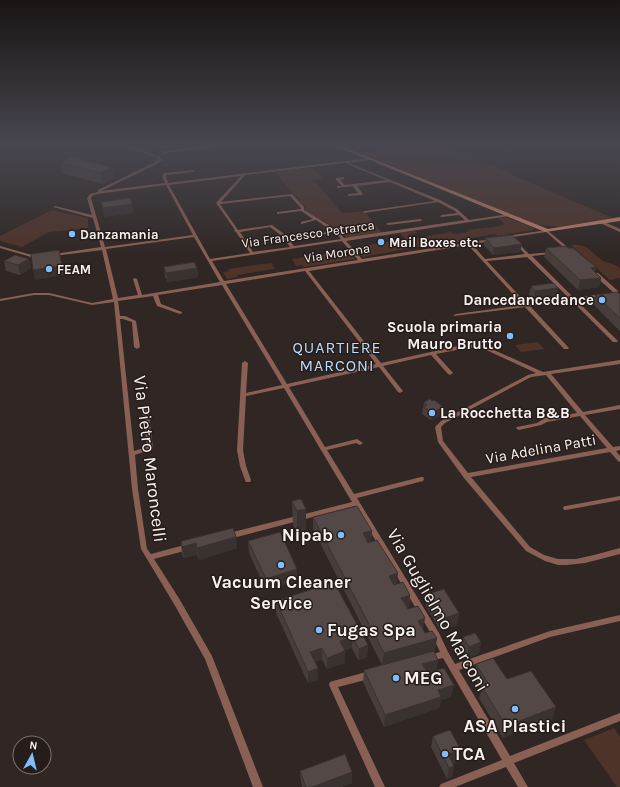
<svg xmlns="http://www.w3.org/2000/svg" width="620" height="787" font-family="Karla,sans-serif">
<rect width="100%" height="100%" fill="#302724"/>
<!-- green -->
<path fill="#4e3329" d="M384 146H437L513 173 510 174 613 218 560 227 537 225 360 153 392 150Z
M309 168H313L323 179 314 180 342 213 364 211 382 233 353 237H346L336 228 305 211V207L275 172Z
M52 210 88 218V228L49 232 22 247 0 241V236Z
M506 217 534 228 533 230 498 236 495 234 472 238 473 240 447 245 445 242 363 257 360 254 367 252 361 246 405 239 400 233 415 231 417 233 407 235 411 238H418L450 232 455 234 468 232 467 230 499 226 505 224 498 218Z
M571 245C588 243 590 252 603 261 608 264 615 263 620 268V278L610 280Z
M333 253 334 255 341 254 344 257 353 256 355 259 304 267 302 265 296 266 292 259Z
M271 263 275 269 237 275 238 277 227 279 223 272 229 271 228 269Z
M538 342 544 349 521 352 515 345Z
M614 728 620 737V787H617L584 740Z"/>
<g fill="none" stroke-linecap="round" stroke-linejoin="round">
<!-- street -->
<path fill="#896053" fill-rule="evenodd" d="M123 146H127L156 155 153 156Z
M210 146H217L215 147 164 153 162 152 164 151Z
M157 156H159L162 160 157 164 101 191 165 183 162 176 164 173H165L193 170 195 171 193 172 166 175V176L168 183 369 158 371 159 370 160 349 163 440 200 457 209 469 220 509 214 511 215 509 216 346 241 362 259 491 239 493 240 492 241 472 244 485 259 525 254 514 243 516 242H517L529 254 552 252 553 253 551 254 532 256 574 298 603 294 605 295 603 296 576 300 617 340 618 341 617 342H613L572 301 530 306 568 347 569 348 568 349H564L525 307 454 316V315L456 314 523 305 468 245 309 271 381 363 467 344 485 346 543 372 620 360V364L551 374 583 412 620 405V409L585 415 613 447 620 446V450L616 451 620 456V462L618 461 610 452 471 477 530 547 544 555 558 559H576L594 555 620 548V554L585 563 567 565H558L545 561 526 551 464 478 438 442 435 427 441 421 528 375 536 373 482 348H467L436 354 453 373 450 375 448 374 431 355 383 366 403 391 400 393 398 392 379 367 289 387 325 447 357 439 363 443 360 445 356 443 327 450 354 494 421 477H423L424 479 423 481 357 498 439 633 448 652 455 664 550 631 620 615V621L550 637 459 670 510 756 620 713V721L514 763 528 787H518L506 767 455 787H439L441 784 502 760 443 658 430 661 427 660 426 658 427 656 440 652 433 637 355 506 229 539 227 538 226 536 227 534 229 533 352 502 284 388 246 396 243 450 246 466 251 480 250 482H246L245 480 240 466 237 450 242 363 245 361 248 363 246 393 282 385 222 285 158 295 161 304 182 312V313L180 314 157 306 153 296 118 301 120 316H125L136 321 140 347 137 349 134 347 132 322 123 319H120L134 451 147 447 142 408 145 406 148 408 153 448 152 449 135 455 138 489 147 549 151 554 188 544 190 545 191 547 190 549 188 550 154 559 180 600 212 656 263 787H253L205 659 174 604 141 549 132 489 114 302 92 305 49 295H34L0 301V299L34 293H49L92 303 113 299 102 250 54 256 52 255 54 254 101 247 93 218 53 207 55 206 92 215 87 198 90 194 98 192V190L155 162 158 160 156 157ZM345 163 386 180 345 185 340 180 344 179V177L336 178V180L342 186H337V188L353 186 358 193 349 194H348V196L362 195 363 194 357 186 390 182 435 201 365 211H364V213L438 202 455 211 457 213 442 215 440 216 441 217 459 215 465 220 344 238 337 230 304 210V207L292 194 221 202 245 175ZM241 176 216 203 235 230 234 231 236 232 250 253 210 259 169 185ZM166 185 193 235 105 247 91 198 92 196 97 194ZM290 196 301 208V209L278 212H277V214L301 211 313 219 301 222V224L316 220 332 231 315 234V236L335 232 341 239 294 246 284 234 272 225 238 230 220 204ZM270 227 282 236 290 247 253 252 240 232ZM194 237 220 282 142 295 137 279 135 278 133 279 138 295 118 298 106 249ZM342 241 358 260 224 281 212 261ZM527 257 569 298 527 304 487 261ZM305 271 376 364 287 384 226 284ZM546 375 577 413 545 418 537 423 517 427 516 428 517 429 519 430 541 425 547 422 580 416 607 448 468 473 443 441 441 427 445 423 531 377Z
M420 219 422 220 421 221 388 225 386 224 388 223Z
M600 221H602L620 229V232L600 223Z
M547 230 571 250V252H569L546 232 507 238 505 237 507 236Z
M0 246 39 257 40 258 38 259 0 248Z
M594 273H598L618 291V293H614L594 275Z
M620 496V500L566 510H564L563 508 564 506H566Z
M370 671 373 672 374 675 373 678 338 687 385 787H375L329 685 330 682 333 681Z"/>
<!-- secondary -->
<path fill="#bf7e68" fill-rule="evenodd" d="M336 146H341L548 229 620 217V221L545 232Z"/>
</g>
<!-- wall -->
<path fill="#473e3b" d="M60 162 112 167 114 178 102 184 62 173Z
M485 238 522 244 520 252 493 255 484 245Z
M546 248H568L596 267 595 272 601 278 599 287 578 290 544 257Z
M29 259 31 268 20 275 6 271 4 261Z
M164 267 197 268 198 277 168 282 165 277Z
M531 286 558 288 556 298 534 301 529 296Z
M620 294V331L593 304 595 295Z
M424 402 443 414 431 420 422 414Z
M301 499 306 532 297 534 293 524 292 501Z
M313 517 372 531 371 542 397 584 410 595 409 607H407L425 633 437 638 435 650 382 665 313 529Z
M248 541 297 581 266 590 249 553Z
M181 543 237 548 199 560 197 555 184 558 182 555Z
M334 582 368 645 367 657 358 660 352 648 345 650V663L327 669 322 659 315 662 318 680 308 683 276 613V601Z
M427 594 459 613 457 625 440 630 426 606Z
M463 637 481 642 479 654 467 658 461 648Z
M438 660 436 671 451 697 441 700 439 708 384 727 363 682 364 670Z
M476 664 507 679 556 707 552 719 503 738 479 698 482 689 474 676Z
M433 736 458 761 453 763 454 766 452 777 447 779 431 747Z
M300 771 352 772V783L341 787H302L301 782Z"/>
<!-- shaded-wall -->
<path fill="#3a3230" d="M112 167 114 178 102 184 100 173Z
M132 204 134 213 104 217 103 208Z
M522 244 520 252 493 255 494 248Z
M59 250 64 275 35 280 33 270Z
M29 259 31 268 20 275 18 265Z
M596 267 594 277 591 268Z
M197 268 198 277 168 282 166 273Z
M601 278 599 287 578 290 580 280Z
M558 288 556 298 534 301 535 291Z
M443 407V414L431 420 432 413Z
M306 509V532L297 534V511Z
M372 531 371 542 362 545 363 533Z
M236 537 237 548 199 560 197 548Z
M196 543 197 555 184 558 182 547Z
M297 569V581L266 590V579Z
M398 573 397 585 388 587 389 576Z
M410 595 409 607 400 609 401 598Z
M459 613 457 625 440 630 442 619Z
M425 618 423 630 418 621Z
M352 637V648L340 652V641Z
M437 638 435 650 382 665 384 653Z
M481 642 479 654 467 658 469 647Z
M368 645 367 657 358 660 359 649Z
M322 648V659L310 664V652Z
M345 651V663L327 669V658Z
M438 660 436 671 421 676 422 664Z
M318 668V680L308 683V672Z
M454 685 451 697 441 700 439 708 384 727 385 715 438 690Z
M556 707 552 719 503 738 506 726Z
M461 750 458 761 448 765V754Z
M454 766 452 777 447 779 449 768Z
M352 772V783L341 787H312Z"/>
<!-- building -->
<path fill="#534845" stroke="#3a3230" d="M72 157 112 167 100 173 60 162Z
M130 198 132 204 103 208 101 202Z
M512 235 522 244 494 248 485 238Z
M566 246 568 248H573L596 267 591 268 601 278 580 280 546 248Z
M59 250 62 266 33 270 31 254Z
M15 255 29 259 18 265 4 261Z
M194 262 197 268 166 273 164 267Z
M553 283 558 288 535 291 531 286Z
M617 292 620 294V318L595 295Z
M430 399 432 401 434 400 443 407 432 413 423 406 427 405 424 402Z
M301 499 306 509 297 511 292 501Z
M357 506 372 531 363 533 368 543 377 540 398 573 389 576 394 585 403 582 410 595 401 598 408 609 418 606 425 618 418 621 425 633 432 631 437 638 384 653 313 517Z
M233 528 236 537 197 548 196 543 182 547 181 543 182 541Z
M280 532 297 569 266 579 248 541Z
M334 582 368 645 359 649 352 637 340 641 345 651 327 658 322 648 310 652 318 668 308 672 276 601Z
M444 589 459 613 442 619 427 594Z
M475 633 481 642 469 647 463 637Z
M434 651 438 660 422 664 428 673 444 668 454 685 438 690 441 697 385 715 364 670Z
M493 658 507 679 531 671 556 707 506 726 482 687 489 685 476 664Z
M450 730 461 750 448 754 454 766 449 768 433 736Z
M345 754 352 772 312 787H306L300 771Z"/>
<!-- sky -->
<linearGradient id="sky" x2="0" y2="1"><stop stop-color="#1a1514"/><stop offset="0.57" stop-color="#484750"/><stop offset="1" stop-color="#484750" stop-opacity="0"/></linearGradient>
<rect width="620" height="256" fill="url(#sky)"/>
<!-- markers -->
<g fill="#80bdfa" stroke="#261d1a" stroke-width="1.5">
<circle cx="72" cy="234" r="4"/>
<circle cx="381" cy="242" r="4"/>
<circle cx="49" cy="269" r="4"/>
<circle cx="602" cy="300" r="4"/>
<circle cx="510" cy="336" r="4"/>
<circle cx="432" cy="413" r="4"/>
<circle cx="341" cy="535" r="4"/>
<circle cx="281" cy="565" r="4"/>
<circle cx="319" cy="630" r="4"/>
<circle cx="396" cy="678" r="4"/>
<circle cx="515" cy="709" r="4"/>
<circle cx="445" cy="754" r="4"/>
</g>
<g text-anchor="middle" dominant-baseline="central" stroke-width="3" stroke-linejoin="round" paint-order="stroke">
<!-- far-poi labels -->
<g font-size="13" font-weight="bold" fill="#f8f2f0" stroke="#261d1a" text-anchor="start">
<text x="80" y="234">Danzamania</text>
<text x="389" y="242">Mail Boxes etc.</text>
<text x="57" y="269">FEAM</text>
</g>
<!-- far-street labels -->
<g font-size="13" fill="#f8f2f0" stroke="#261d1a">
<text transform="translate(308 234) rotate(-8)">Via Francesco Petrarca</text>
<text transform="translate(337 253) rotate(-9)">Via Morona</text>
</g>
<!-- poi labels -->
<g font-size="15" font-weight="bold" fill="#f8f2f0" stroke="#261d1a" text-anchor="end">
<text x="594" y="300">Dancedancedance</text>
<text x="502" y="327">Scuola primaria<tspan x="502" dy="17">Mauro Brutto</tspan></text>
<text x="440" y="413" text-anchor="start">La Rocchetta B&amp;B</text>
</g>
<!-- street labels -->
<g font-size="15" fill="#f8f2f0" stroke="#261d1a">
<text transform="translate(541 449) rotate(-10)">Via Adelina Patti</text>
</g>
<!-- neighbourhood labels -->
<g font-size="16" letter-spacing="1" fill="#badcff" stroke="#261d1a">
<text x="337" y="347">QUARTIERE<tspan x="337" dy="18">MARCONI</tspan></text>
</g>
<!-- near-street labels -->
<g font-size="18" fill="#f8f2f0" stroke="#261d1a">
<text transform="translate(150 459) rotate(83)">Via Pietro Maroncelli</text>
<text transform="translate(438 610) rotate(60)">Via Guglielmo Marconi</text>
</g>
<!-- near-poi labels -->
<g font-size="18" font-weight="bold" fill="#f8f2f0" stroke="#261d1a" text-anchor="start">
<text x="333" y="535" text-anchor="end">Nipab</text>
<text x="281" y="582" text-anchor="middle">Vacuum Cleaner<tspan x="281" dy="21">Service</tspan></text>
<text x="327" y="630">Fugas Spa</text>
<text x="404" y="678">MEG</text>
<text x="515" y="726" text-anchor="middle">ASA Plastici</text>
<text x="453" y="754">TCA</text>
</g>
</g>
<!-- north arrow -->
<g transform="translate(32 755) rotate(8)"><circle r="19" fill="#261d1a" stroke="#7a7270"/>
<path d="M0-3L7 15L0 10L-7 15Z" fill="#80bdfa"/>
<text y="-6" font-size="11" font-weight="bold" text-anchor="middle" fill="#f8f2f0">N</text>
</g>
</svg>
